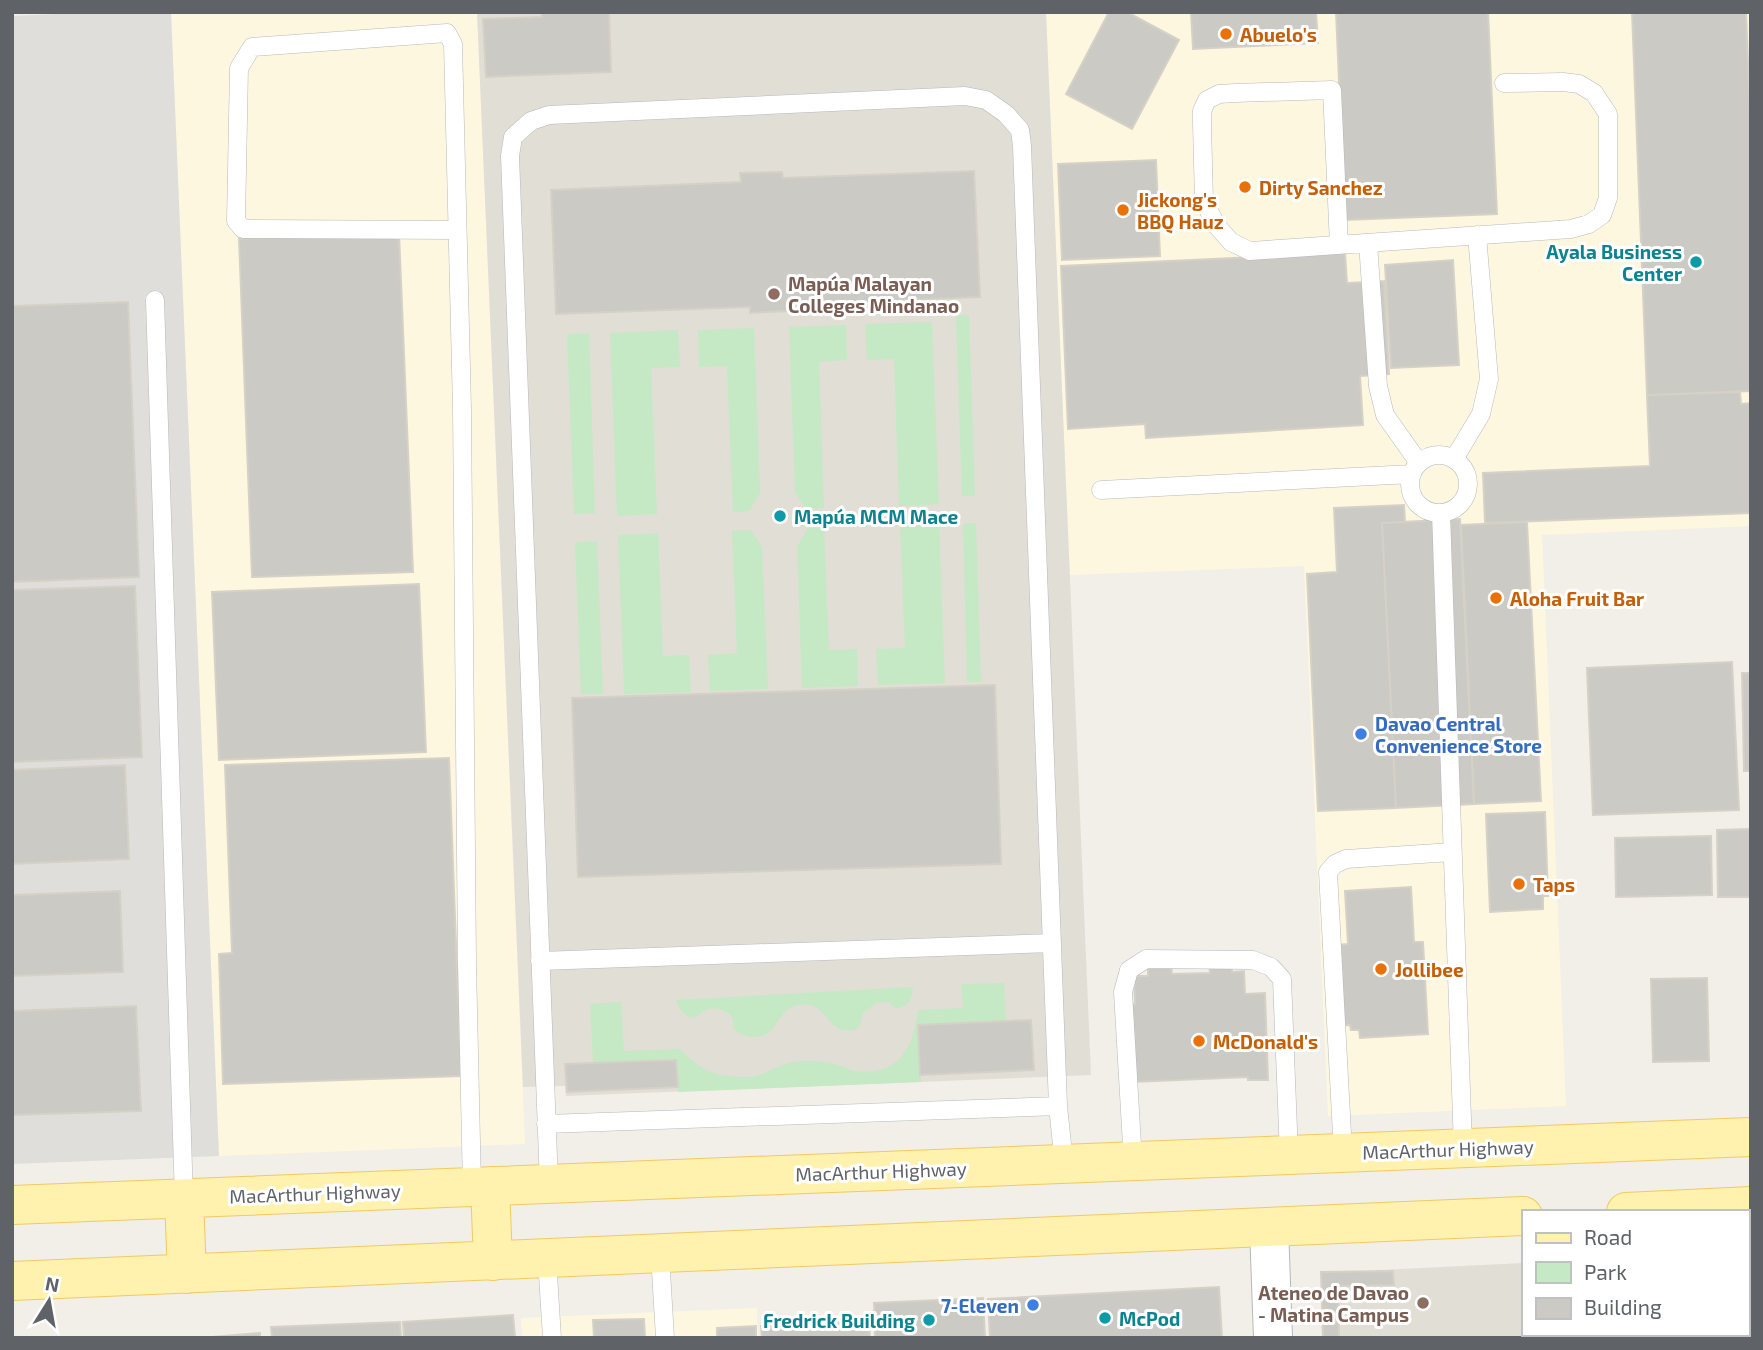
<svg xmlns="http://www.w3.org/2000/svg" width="1763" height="1350" font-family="'Exo 2',sans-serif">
<rect width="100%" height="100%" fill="#f1efe8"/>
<!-- commercial -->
<path fill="#fef7e0" d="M171 12H477L525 1144 219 1156Z
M1046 12H1751V526L1542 535 1566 1106 1328 1116 1304 566 1070 575Z
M757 1308 758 1338H522L521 1318Z"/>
<!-- industrial -->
<path fill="#e0deda" d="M98 12H171L219 1156 12 1164V16Z"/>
<!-- education -->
<path fill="#e1ded6" d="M477 12H1046L1091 1075 566 1096 565 1086 523 1087Z
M1747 1253H1751V1338H1323L1321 1273 1523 1263V1334H1747Z"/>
<!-- green -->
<path fill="#c5e8c5" d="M969 315 975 496H962L956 316Z
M932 322 939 504 899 506 894 359 867 360 865 324Z
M846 325 847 360 819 362 824 508 806 509 795 492 789 327Z
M754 328 760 493 749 511 733 512 727 366 699 367 698 330Z
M678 330 680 367 651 368 657 514 617 516 610 333Z
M589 333 595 513 574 514 567 334Z
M976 523 981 682H967L963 524Z
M939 524 945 683 878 685 876 649 905 648 900 525Z
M824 527 829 650 857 649 858 686 802 688 797 547 808 528Z
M751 530 762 547 768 689 710 691 708 655 737 653 732 531Z
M658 533 663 656 689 655 691 692 624 694 618 535Z
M597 541 603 694H581L575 542Z
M1004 983 1006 1021 918 1025 921 1082 678 1092 676 1060 593 1063 590 1004 621 1002 624 1051 680 1049C701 1069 711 1076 741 1077 748 1077 756 1077 762 1074 776 1068 786 1062 802 1061 815 1060 832 1063 844 1067 846 1068 853 1071 854 1071 861 1072 869 1072 876 1071 907 1065 914 1037 918 1010L963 1008 961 984Z
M913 987C912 1000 908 1007 895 1009L892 1006 891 1002 876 1003 863 1013 860 1025 855 1030C823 1035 830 1000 799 1005 774 1010 780 1038 752 1037 743 1036 739 1034 733 1028 733 1025 734 1021 732 1017 728 1010 713 1006 706 1010 702 1011 700 1015 696 1017 686 1020 678 1008 676 1000Z"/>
<!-- building -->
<path fill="#cccac5" stroke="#d6d1c6" stroke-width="2" d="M541 12H609L611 72 486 77 483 19 542 17Z
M1109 12H1127L1179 40 1132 129 1066 94Z
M1191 12H1316L1318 43 1193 49Z
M1336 12H1488L1497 214 1345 220Z
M1632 12H1746L1751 133V391L1647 395Z
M1156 160 1160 256 1062 260 1058 164Z
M974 171 980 297 787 305 788 311 750 313V307L556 314 551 190 741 182 740 173 782 172 783 178Z
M399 233 413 572 252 577 239 239Z
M1345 253 1347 283 1384 281 1389 374 1360 376 1363 425 1146 438 1145 424 1068 429 1061 266Z
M1453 260 1459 365 1391 368 1385 265Z
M128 302 139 577 12 582V306Z
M1740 392 1741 404 1751 403V513L1485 523 1483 473 1650 466 1647 395Z
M1404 505 1405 522 1382 523 1396 808 1318 811 1307 574 1337 572 1334 508Z
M1460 519 1474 804 1396 808 1382 523Z
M1527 522 1541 801 1474 804 1461 525Z
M419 584 426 752 219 760 212 592Z
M135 586 142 757 12 762V590Z
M1732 662 1739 810 1593 815 1587 668Z
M1742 673H1751V771H1744Z
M995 685 1001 864 578 877 572 698Z
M449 758 461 1076 223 1084 219 954 232 953 225 765Z
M125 765 129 859 12 864V770Z
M1545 812 1548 896H1543V909L1490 912 1486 814Z
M1751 829V897H1718L1717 830Z
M1711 836 1712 895 1616 897 1615 838Z
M1411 887 1414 942H1423L1428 1034 1360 1038 1359 1030H1351L1350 1025 1328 1026 1337 945 1348 944 1345 891Z
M120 891 123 972 12 976V895Z
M1231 963 1232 972 1244 971 1245 994 1265 993 1268 1080H1248V1077L1133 1082 1129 1004H1135L1134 976H1148V966L1171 965 1172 974 1210 973 1209 964Z
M1707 978 1709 1061 1653 1062 1651 979Z
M136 1006 141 1111 12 1115V1011Z
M1031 1020 1034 1070 920 1075 918 1025Z
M676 1060 678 1087 567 1092 565 1064Z
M1393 1271 1394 1285 1338 1286 1339 1338H1323L1321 1272Z
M1219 1287 1222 1338H990L988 1299Z
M983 1298 985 1338H875L874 1303Z
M513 1315 515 1338H404L403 1322Z
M644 1319 645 1338H594L593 1320Z
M869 1321 870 1338H762L761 1326Z
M400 1322 401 1338H272L271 1327Z
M756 1326V1338H717V1328Z
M260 1333V1338H200Z"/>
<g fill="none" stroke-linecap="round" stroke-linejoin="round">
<!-- service casing -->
<g stroke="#b5b8bc" stroke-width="19">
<path id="service" d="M457 230 243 229 236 221 239 68 252 47 447 33 453 44 462 409 467 963 472 1187
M1368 243 1378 386 1385 415 1419 463
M1339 245 1332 90 1235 93 1219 94 1207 100 1202 111V123L1204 202 1217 226 1231 242 1250 251 1571 229 1589 224 1602 215 1608 198V114L1594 93 1579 84 1563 82 1504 83
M155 300 184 1199
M1410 484a29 29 0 1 1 58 0a29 29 0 1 1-58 0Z
M1454 459 1481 414 1489 379 1477 235
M1101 490 1412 474
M1441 513 1463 1148
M540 961 1052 943
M546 1124 1058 1106
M1343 1153 1328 872 1335 864 1346 859 1452 852
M1133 1162 1123 992 1129 970 1146 959 1253 960 1271 967 1282 979 1289 1155
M549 1184 510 156 513 137 531 121 549 115 965 96 986 100 1006 114 1020 130 1022 146 1058 1106 1064 1164
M660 1254 665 1338
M547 1259 552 1338"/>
</g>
<!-- tertiary casing -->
<g stroke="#b5b8bc" stroke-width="40">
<path id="tertiary" d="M1269 1228 1273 1338"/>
</g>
<!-- primary casing -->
<g stroke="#f2c960" stroke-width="40">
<path id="primary" d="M490 1186 493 1261
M184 1199 187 1274
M12 1205 1751 1137
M1626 1212 1751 1206
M12 1281 1523 1216"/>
</g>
<!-- service -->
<use href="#service" stroke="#fff" stroke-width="18"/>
<!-- tertiary -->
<use href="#tertiary" stroke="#fff" stroke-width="38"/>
<!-- primary -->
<use href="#primary" stroke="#fff2af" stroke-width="38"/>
</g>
<!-- markers -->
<g fill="#e8710a" stroke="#fff" stroke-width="2.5">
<circle cx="1226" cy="34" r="7"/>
<circle cx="1245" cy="187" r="7"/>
<circle cx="1123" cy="210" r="7"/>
<circle cx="1496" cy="598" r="7"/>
<circle cx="1519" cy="884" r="7"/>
<circle cx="1381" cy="969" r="7"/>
<circle cx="1199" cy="1041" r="7"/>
</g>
<g fill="#0f9aa8" stroke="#fff" stroke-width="2.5">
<circle cx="1696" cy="262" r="7"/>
<circle cx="780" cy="516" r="7"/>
<circle cx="1105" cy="1318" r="7"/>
<circle cx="929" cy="1320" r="7"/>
</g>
<g fill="#8d6e63" stroke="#fff" stroke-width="2.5">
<circle cx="774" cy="294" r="7"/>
<circle cx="1423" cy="1303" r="7"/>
</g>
<g fill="#3f7fe0" stroke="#fff" stroke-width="2.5">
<circle cx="1361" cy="734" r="7"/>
<circle cx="1033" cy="1305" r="7"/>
</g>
<g text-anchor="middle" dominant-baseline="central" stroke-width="6" stroke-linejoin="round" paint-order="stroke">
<!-- food labels -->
<g font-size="19" font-weight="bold" fill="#c56008" stroke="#fff" text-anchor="start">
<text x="1240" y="34">Abuelo's</text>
<text x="1259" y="187">Dirty Sanchez</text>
<text x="1137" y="199">Jickong's<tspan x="1137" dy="22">BBQ Hauz</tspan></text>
<text x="1510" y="598">Aloha Fruit Bar</text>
<text x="1533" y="884">Taps</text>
<text x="1395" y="969">Jollibee</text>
<text x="1213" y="1041">McDonald's</text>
</g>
<!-- culture labels -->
<g font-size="19" font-weight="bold" fill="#0d838f" stroke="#fff" text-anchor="end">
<text x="1682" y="251">Ayala Business<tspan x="1682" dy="22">Center</tspan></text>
<text x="794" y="516" text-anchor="start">Mapúa MCM Mace</text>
<text x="1119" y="1318" text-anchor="start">McPod</text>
<text x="915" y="1320">Fredrick Building</text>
</g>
<!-- education labels -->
<g font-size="19" font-weight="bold" fill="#785e54" stroke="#fff" text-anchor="start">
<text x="788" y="283">Mapúa Malayan<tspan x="788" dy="22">Colleges Mindanao</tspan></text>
<text x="1409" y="1292" text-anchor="end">Ateneo de Davao<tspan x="1409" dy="22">- Matina Campus</tspan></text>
</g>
<!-- shop labels -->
<g font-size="19" font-weight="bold" fill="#366cbe" stroke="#fff" text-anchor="start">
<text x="1375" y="723">Davao Central<tspan x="1375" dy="22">Convenience Store</tspan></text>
<text x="1019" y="1305" text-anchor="end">7-Eleven</text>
</g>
<!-- street labels -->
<g font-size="19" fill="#5f6368" stroke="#fff">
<text transform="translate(1448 1149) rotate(-2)">MacArthur Highway</text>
<text transform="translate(881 1171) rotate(-2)">MacArthur Highway</text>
<text transform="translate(315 1193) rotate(-2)">MacArthur Highway</text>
</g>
</g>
<!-- border -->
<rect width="1763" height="1350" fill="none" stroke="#5f6368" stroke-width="28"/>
<!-- legend -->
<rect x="1522" y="1210" width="228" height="126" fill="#ffffff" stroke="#bfc1c3" stroke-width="2"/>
<rect x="1536" y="1233" width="35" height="10" fill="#fff2af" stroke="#bfc1c3" stroke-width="2"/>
<text x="1584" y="1245" font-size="21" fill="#5f6368">Road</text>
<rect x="1536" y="1262" width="35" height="21" fill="#c5e8c5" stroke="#bfc1c3" stroke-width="2"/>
<text x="1584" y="1280" font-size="21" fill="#5f6368">Park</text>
<rect x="1536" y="1298" width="35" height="21" fill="#cccac5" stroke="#bfc1c3" stroke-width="2"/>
<text x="1584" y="1315" font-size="21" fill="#5f6368">Building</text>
<!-- north arrow -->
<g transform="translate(49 1301) rotate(11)" stroke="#ffffff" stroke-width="5" paint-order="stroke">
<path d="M0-5L12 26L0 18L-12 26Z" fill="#5f6368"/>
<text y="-10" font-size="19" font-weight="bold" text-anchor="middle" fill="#5f6368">N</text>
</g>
</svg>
